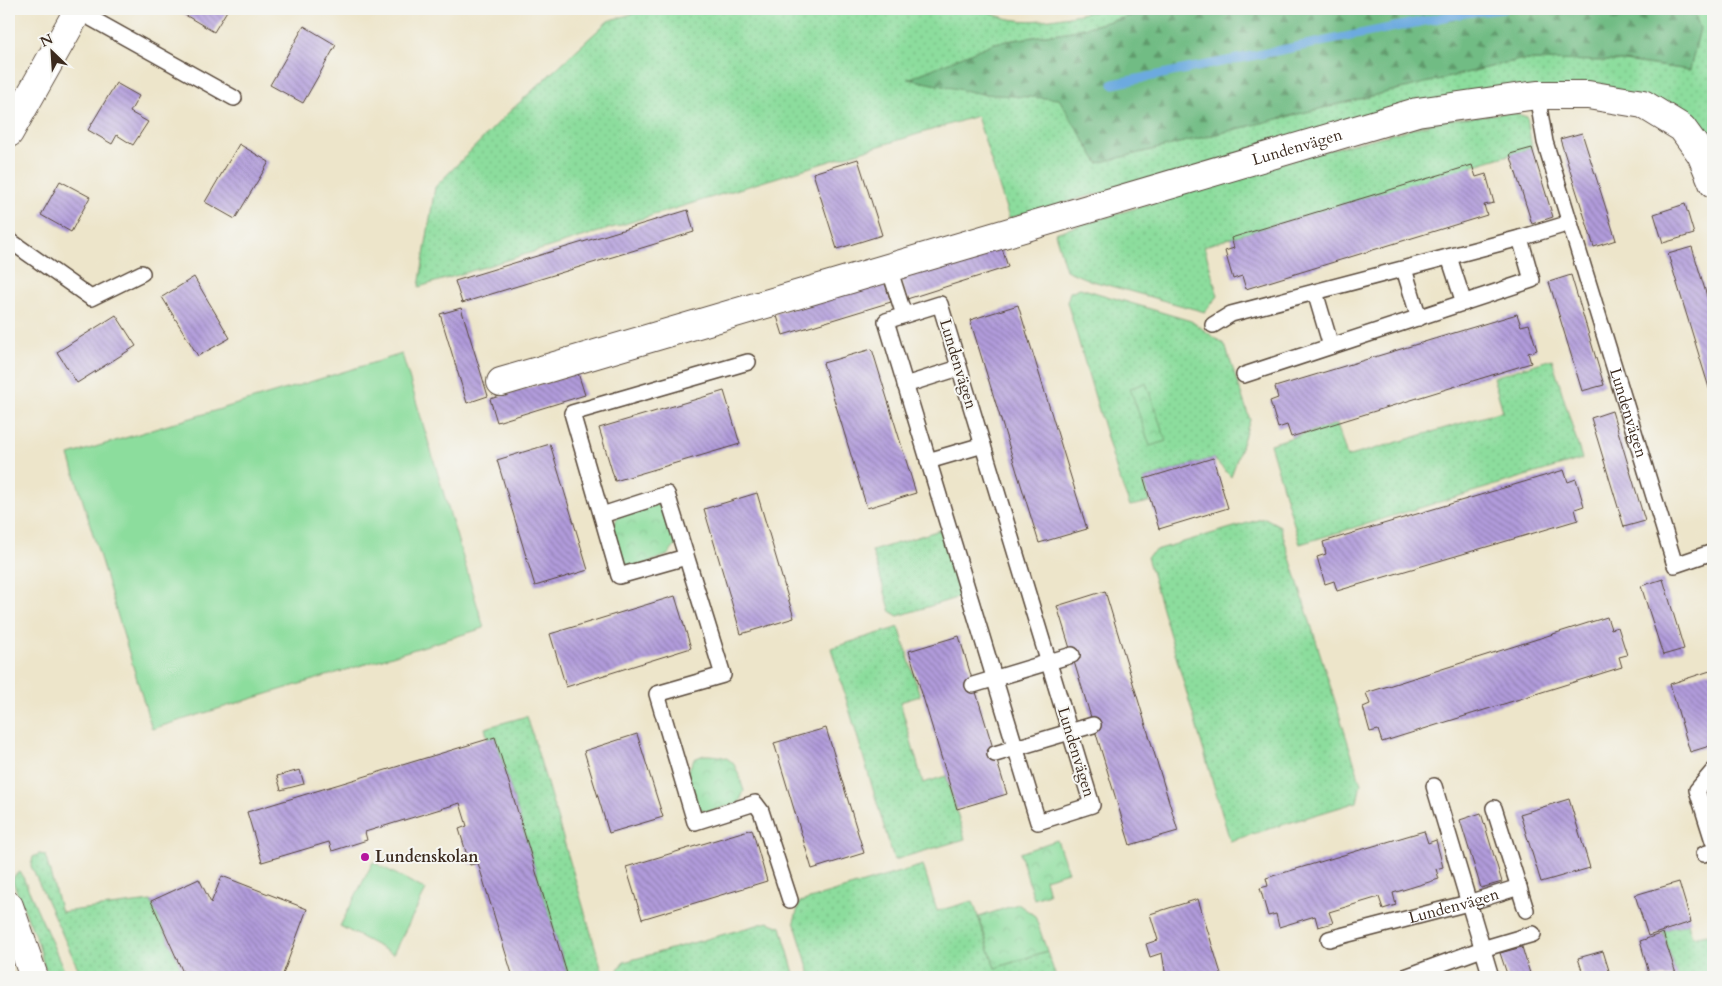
<svg xmlns="http://www.w3.org/2000/svg" width="1722" height="986" font-family="Cardo,serif">
<defs>
<pattern id="grass-dots" width="8" height="8" patternUnits="userSpaceOnUse" patternTransform="scale(1.25)"><rect width="8" height="8" fill="#8cdd9d"/><path d="M2 2h.1M6 6h.1" fill="none" stroke="#7abe87" stroke-width="1.8" stroke-linecap="round"/></pattern>
<pattern id="forest-firs" width="22" height="20" patternUnits="userSpaceOnUse" patternTransform="scale(1.25)"><rect width="22" height="20" fill="#71bc84"/><path d="M5 1l3.5 6h-7zM16 11l3.5 6h-7z" fill="#5e996b"/></pattern>
<pattern id="park-crowns" width="20" height="18" patternUnits="userSpaceOnUse" patternTransform="scale(1.25)"><rect width="20" height="18" fill="#8cdd9d"/><path d="M2 6a3 3 0 1 1 6 0M12 15a3 3 0 1 1 6 0" fill="none" stroke="#7abe87"/></pattern>
<pattern id="building-back-hatch" width="6" height="6" patternUnits="userSpaceOnUse" patternTransform="scale(1.25)"><rect width="6" height="6" fill="#b19bdb"/><path d="M-1 5l2 2M0 0l6 6M5-1l2 2" fill="none" stroke="#917fb1"/></pattern>
</defs>
<rect width="100%" height="100%" fill="#f6f6f2"/>
<filter id="ink" filterUnits="userSpaceOnUse"><feTurbulence type="fractalNoise" baseFrequency=".02" numOctaves="2"/><feDisplacementMap in="SourceGraphic" scale="10" xChannelSelector="R" yChannelSelector="G"/><feConvolveMatrix kernelMatrix="1 2 1 2 8 2 1 2 1" color-interpolation-filters="sRGB"/></filter>
<filter id="wash" filterUnits="userSpaceOnUse"><feTurbulence type="fractalNoise" baseFrequency=".0096" numOctaves="4" result="noise"/><feDisplacementMap in="SourceGraphic" scale="20" xChannelSelector="R" yChannelSelector="G"/><feGaussianBlur stdDeviation="1.12" result="paint"/><feColorMatrix in="noise" values="0 0 0 0 0 0 0 0 0 0 0 0 0 0 0 0 0 1.4 0 .05"/><feComposite in="paint" operator="in"/></filter>
<g filter="url(#wash)">
<rect width="100%" height="100%" fill="#ede5ca"/>
<!-- grass -->
<path fill="url(#grass-dots)" stroke="#64845e" d="M648 9H983C1022 32 1065 15 1107 9 1123 7 1141 9 1157 9L1072 31 994 43 982 94 1059 98 1098 163 1519 60 1624 61 1689 70 1700 28 1692 9H1713V151L1605 85 1089 196 1009 218 977 116 419 287 435 187 507 114 608 21Z
M1511 112 1527 117 1532 148 1204 246 1218 296 1205 312 1089 280 1066 270 1055 233 1305 156 1447 120Z
M1080 288 1191 321 1225 345 1250 420 1231 477 1213 458 1144 479 1150 502 1130 506 1118 475 1067 302 1070 292Z
M1552 359 1582 459 1300 544 1270 444 1337 424 1347 457 1503 411 1493 377Z
M1265 518 1280 526 1361 784 1357 802 1230 841 1147 557 1156 550Z
M943 529 961 593 956 598 898 616 891 612 872 551Z
M899 627 920 696 900 702 923 783 946 776 965 839 894 860 831 648Z
M527 716 604 977H568L495 737 488 740 485 728Z
M39 854 45 855 61 912 151 901 185 977H82L31 866 33 857Z
M923 865 937 911 973 901 995 968 1047 951 1056 977H811L794 921 800 902Z
M20 872 22 875 67 977H47L38 943 13 882 14 876Z
M768 922 781 927 795 977H621L618 969 624 962Z
M1688 923 1692 937 1713 933V977H1677L1663 931Z"/>
<!-- forest -->
<path fill="url(#forest-firs)" stroke="#567351" d="M1157 9H1692L1700 28 1690 70 1624 61 1519 60 1098 163 1059 99 982 94 908 79 994 43 1072 31Z"/>
<!-- park -->
<path fill="url(#park-crowns)" stroke="#64845e" d="M1146 383 1166 441 1150 446 1130 388Z
M654 504 667 510 676 545 668 555 635 568 621 562 611 529 618 517Z
M704 755C736 755 735 764 744 791L739 803 707 812 698 808 687 773 694 759Z
M1057 840 1068 872 1045 879 1049 894 1034 899 1020 853Z
M1018 904 1035 916 1047 951 995 968 979 917Z"/>
<!-- garden -->
<path fill="#8cdd9d" stroke="#64845e" d="M402 354 484 628 152 729 69 455Z
M373 862 426 890 393 954 340 926Z"/>
<g fill="none" stroke-linecap="round" stroke-linejoin="round">
<!-- stream -->
<path stroke="#6caadf" stroke-width="9" d="M1113 84 1464 13 1504 9"/>
</g>
<g id="blocks">
<!-- building -->
<path fill="url(#building-back-hatch)" d="M175 9H228L214 32Z
M304 26 336 45 303 103 270 85Z
M116 83 139 96 130 112 148 122 133 145 117 135 112 144 88 130Z
M1582 133 1616 240 1594 247 1560 139Z
M239 144 269 162 235 219 205 202Z
M1532 148 1553 217 1532 224 1510 154Z
M858 159 882 235 837 249 813 173Z
M1472 165 1476 177 1486 174 1494 203 1484 205 1487 215 1246 289 1242 276 1233 279 1225 251 1234 248 1231 238Z
M60 181 90 197 71 232 41 215Z
M1685 204 1694 234 1663 243 1654 214Z
M688 210 694 232 462 303 455 281Z
M1001 245 1008 267 907 299 900 277Z
M1692 247 1713 316V401L1668 254Z
M1571 275 1604 385 1582 391 1549 282Z
M194 277 230 338 198 356 162 297Z
M884 280 891 302 783 335 776 313Z
M1018 305 1087 529 1039 543 970 320Z
M461 308 488 396 467 403 440 314Z
M1517 314 1521 326 1529 324 1537 350 1528 353 1531 363 1291 437 1287 425 1278 428 1270 401 1278 398 1275 387Z
M116 315 136 346 77 383 57 352Z
M872 349 916 493 867 508 823 363Z
M578 373 585 395 497 422 490 399Z
M724 391 740 444 615 481 599 428Z
M1612 411 1645 521 1624 527 1591 418Z
M550 444 588 570 535 586 497 460Z
M1213 458 1228 508 1159 529 1144 479Z
M1564 470 1568 482 1576 479 1584 506 1575 509 1578 520 1337 591 1334 581 1325 584 1317 557 1326 554 1323 542Z
M757 493 794 618 741 634 704 509Z
M1663 579 1684 649 1663 655 1641 586Z
M1105 591 1178 831 1130 845 1057 606Z
M675 596 691 648 566 687 550 634Z
M1607 617 1611 629 1618 627 1627 655 1619 657 1622 667 1382 742 1378 730 1370 732 1363 707 1370 704 1366 693Z
M959 636 1007 794 957 809 909 651Z
M1713 670V745L1690 752 1670 684Z
M826 728 864 853 812 869 774 743Z
M637 734 663 817 609 833 584 751Z
M495 737 568 977H513L478 863 470 865 459 829 467 826 460 803 365 832 367 840 332 851 329 842 262 862 247 812Z
M300 770 304 784 281 790 277 776Z
M1569 799 1590 868 1541 882 1520 814Z
M1481 813 1502 882 1481 888 1460 820Z
M752 829 767 881 642 919 626 867Z
M1424 831 1428 843 1436 840 1443 867 1436 869 1439 879 1393 893 1396 905 1383 909 1379 897 1329 912 1333 923 1318 927 1315 916 1279 927 1276 914 1268 916 1260 888 1268 886 1266 878Z
M222 876 307 909 282 977H185L151 901 199 879 211 903Z
M1679 882 1691 922 1648 936 1635 895Z
M1198 899 1222 977H1166L1162 953 1150 957 1146 944 1158 940 1150 914Z
M1663 933 1677 977H1650L1640 941Z
M1522 947 1531 977H1508L1500 953Z
M1603 951 1611 977H1584L1578 958Z"/>
</g>
</g>
<g filter="url(#ink)">
<use href="#blocks" fill-opacity="0" stroke="#564638" stroke-width="1"/>
<g fill="none" stroke-linecap="round" stroke-linejoin="round">
<!-- service casing -->
<g stroke="#564638" stroke-width="18">
<g id="service">
<path d="M78 11 234 98"/>
<path id="s1" d="M1537 95 1545 142 1675 565 1713 552"/>
<path d="M1520 238 1570 223"/>
<path d="M9 240 91 298 142 273"/>
<path d="M1449 257 1464 303"/>
<path d="M889 268 904 315"/>
<path d="M1404 269 1419 318"/>
<path d="M1315 292 1331 346"/>
<path d="M940 304 1092 805 1038 822 886 321Z"/>
<path d="M1213 325 1231 314 1520 238 1532 280 1244 375"/>
<path d="M905 385 959 368"/>
<path d="M928 461 983 445"/>
<path d="M602 515 667 494 723 675 657 694 695 822 755 803 761 811 790 900"/>
<path d="M686 557 619 576 572 413 748 362"/>
<path d="M973 685 1072 655"/>
<path d="M995 754 1093 725"/>
<path d="M1713 771 1697 790 1713 841"/>
<path d="M1434 786 1491 977"/>
<path d="M1494 808 1526 910"/>
<path d="M1704 854 1713 851"/>
<path id="s2" d="M1329 939 1468 903 1519 887"/>
<path d="M1405 977 1482 949 1533 934"/>
</g>
</g>
<!-- minor casing -->
<g stroke="#564638" stroke-width="30">
<g id="minor">
<path d="M9 133 79 9"/>
<path id="s3" d="M501 382 1417 112 1537 95H1588L1643 104 1682 128 1701 154 1713 183"/>
</g>
</g>
<!-- tertiary casing -->
<g stroke="#564638" stroke-width="30">
<path id="tertiary" d="M9 906 34 977"/>
</g>
<!-- service -->
<use href="#service" stroke="#fff" stroke-width="15"/>
<!-- minor -->
<use href="#minor" stroke="#fff" stroke-width="28"/>
<!-- tertiary -->
<use href="#tertiary" stroke="#fff" stroke-width="28"/>
</g>
</g>
<!-- markers -->
<circle fill="#b5179e" stroke="#f6f6f2" stroke-width="2" cx="365" cy="857" r="5"/>
<g text-anchor="middle" dominant-baseline="central" stroke-width="4" stroke-linejoin="round" paint-order="stroke">
<!-- street labels -->
<g font-size="16" fill="#3b2a1e" stroke="#f6f6f2">
<text stroke="none"><textPath href="#s3" startOffset="830">Lundenvägen</textPath></text>
<text transform="translate(958 364) rotate(73)">Lundenvägen</text>
<text stroke="none"><textPath href="#s1" startOffset="331">Lundenvägen</textPath></text>
<text transform="translate(1076 752) rotate(73)">Lundenvägen</text>
<text stroke="none"><textPath href="#s2" startOffset="129">Lundenvägen</textPath></text>
</g>
<!-- poi labels -->
<g font-size="16" font-weight="bold" fill="#3b2a1e" stroke="#f6f6f2" text-anchor="start">
<text x="375" y="857">Lundenskolan</text>
</g>
</g>
<!-- margin -->
<rect width="1722" height="986" fill="none" stroke="#f6f6f2" stroke-width="30"/>
<!-- north arrow -->
<g transform="translate(52 52) rotate(335)" stroke="#f6f6f2" stroke-width="4" paint-order="stroke">
<path d="M0-4L9 19L0 12L-9 19Z" fill="#3b2a1e"/>
<text y="-8" font-size="14" font-weight="bold" text-anchor="middle" fill="#3b2a1e">N</text>
</g>
</svg>
